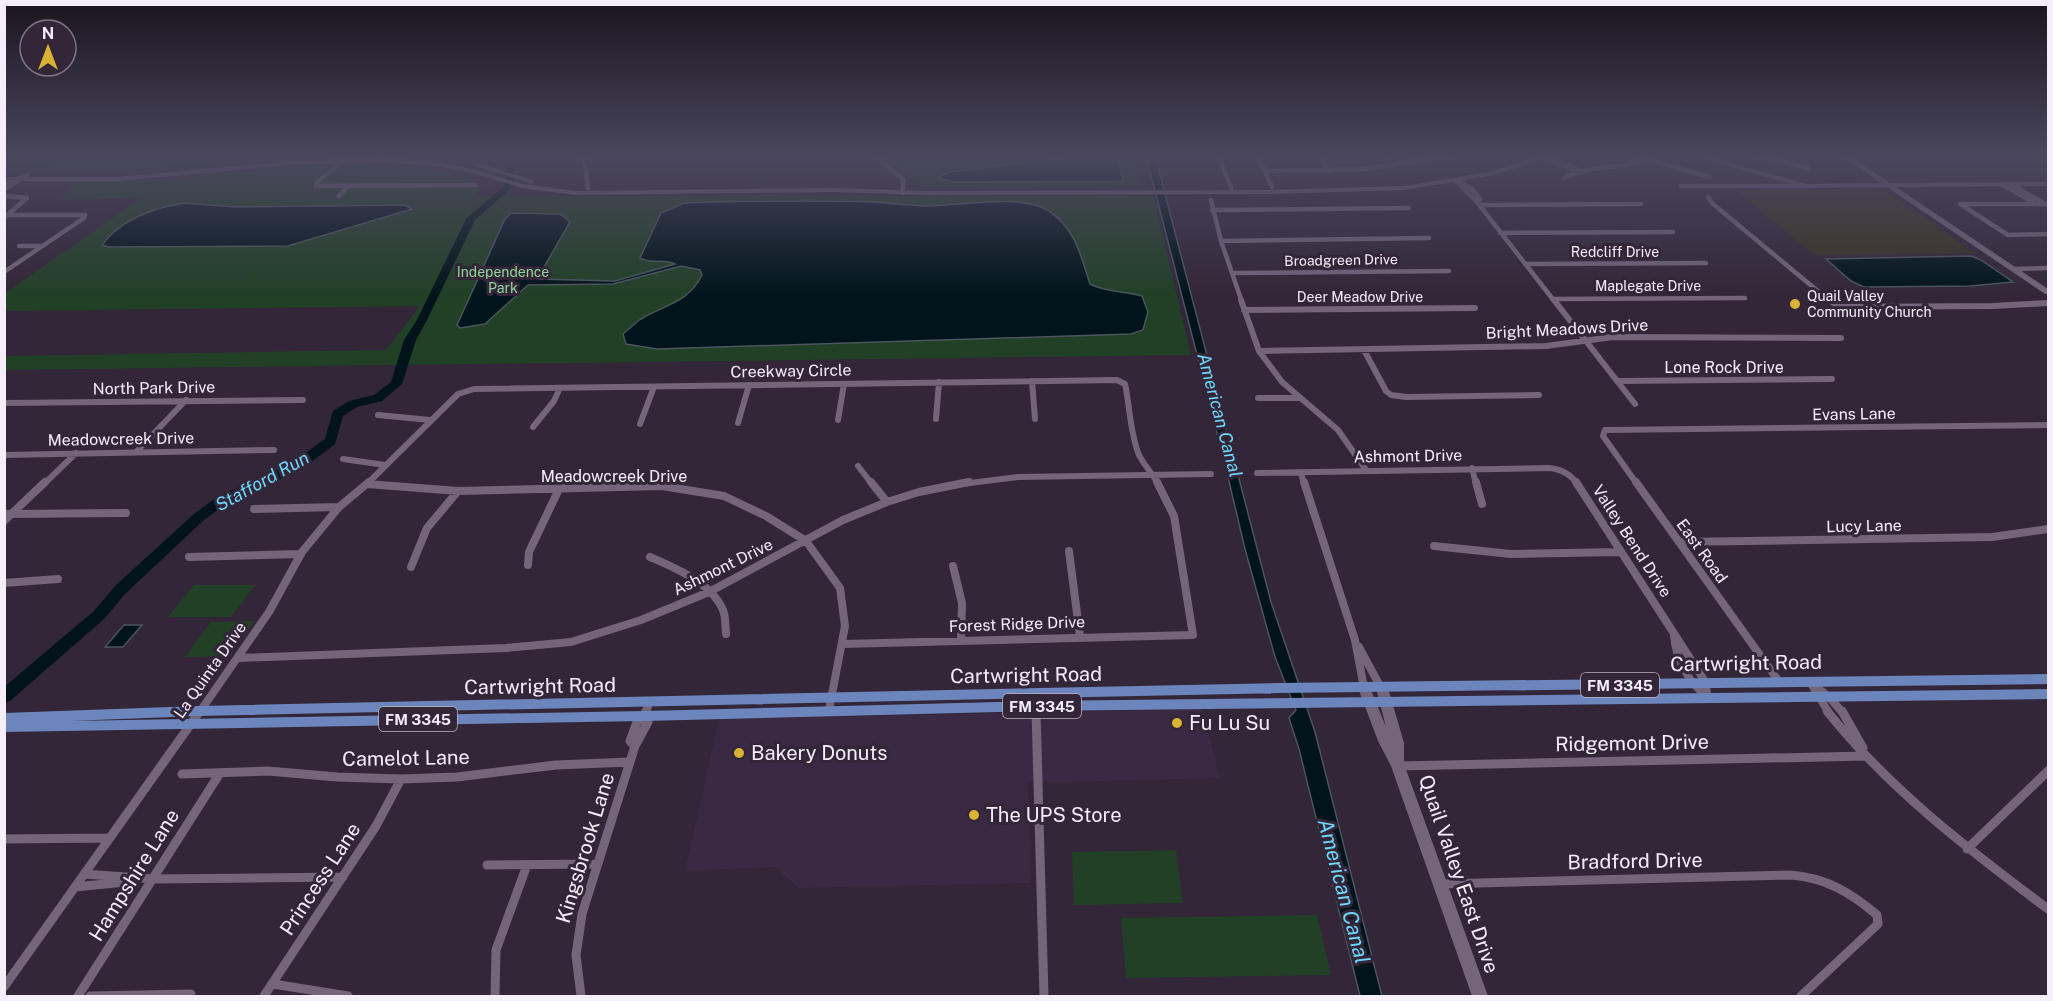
<svg xmlns="http://www.w3.org/2000/svg" width="2053" height="1001" font-family="'Public Sans',sans-serif">
<rect width="100%" height="100%" fill="#332638"/>
<!-- built -->
<path fill="#3a2942" d="M1202 709 1220 778 1028 783 1031 883 799 888 775 867 685 871 719 719Z"/>
<!-- education -->
<path fill="#393221" d="M1882 189 1976 253 1815 255 1735 190Z"/>
<!-- green -->
<path fill="#214026" d="M5 156H294C198 165 103 179 7 162Z
M881 156H1135L1142 187 926 188Z
M315 163 398 165 449 171 481 186 474 196 1153 195 1191 355 5 370V356L386 350 420 306 5 311 4 294 141 198 62 200 71 183 175 178Z
M194 585H255L231 617H168Z
M254 621 229 656 185 657 211 622Z
M1176 850 1183 903 1074 905 1072 852Z
M1317 915 1331 975 1126 978 1121 918Z"/>
<!-- water -->
<path fill="#01141b" stroke="#4a555e" stroke-width="1.5" d="M1082 156H1117L1123 181 955 182 938 178 949 172Z
M1146 156H1155L1158 167 1271 602 1315 732 1382 996H1360L1299 749 1289 718 1296 710 1275 657 1245 549 1224 460Z
M713 202C766 201 819 200 873 202 891 203 909 206 927 206 959 206 1023 193 1049 211 1075 228 1081 256 1090 284 1104 292 1126 291 1142 296L1148 312 1143 330 1131 334 657 349 626 344 623 334C629 329 635 323 641 319 666 304 688 303 702 275L700 270 681 266 613 284 528 285 485 324 460 328 457 325 505 219 511 213 560 214 570 222 537 279 615 281 675 264C663 258 653 265 640 258L661 213 684 203Z
M184 203 235 207 404 205 412 209 288 246 109 247 102 245C121 219 154 208 184 203Z
M1971 256 1981 260 2013 282 1970 286 1864 287 1851 281 1826 259Z
M124 625H142L123 647H105Z"/>
<g fill="none" stroke-linecap="round" stroke-linejoin="round">
<!-- river -->
<path fill="#01141b" fill-rule="evenodd" d="M490 156H500L512 165 515 175 511 188 475 220 427 320 416 340 402 384 382 401 357 407 343 416 335 444 302 469 227 503 204 520 125 594 104 619 10 701 4 703V687L94 611 115 586 194 514 217 497 292 463 325 439 333 411 349 401 374 395 391 382 404 340 417 320 466 219 503 187 507 175 504 166Z"/>
<!-- street-far3 -->
<path stroke="#74657a" stroke-width="4.5" d="M349 156 317 182 316 186 476 185
M584 156 588 188
M874 156 903 179V193
M1219 156 1231 188
M1258 156 1272 187
M1321 156 1329 171
M1384 156 1393 166
M1537 156 1579 172 1576 168 1546 156
M1634 156 1710 177
M1754 156 1808 168
M1266 171 1364 169 1457 156
M1564 178C1590 164 1621 170 1649 160
M1456 181 1477 202 1555 302
M1461 183 1472 189 1480 199 1477 202
M2001 184 2033 202
M2010 184 2042 202
M4 185 27 175 4 190
M1681 186H1806
M4 196 27 198 4 218
M339 196 348 186
M1708 197 1713 204 1831 302
M1211 200 1221 241 1242 302
M2048 204H1960L2008 235 2048 234
M1479 205 1641 204
M1212 210 1409 208
M1500 233 1673 232
M1221 241 1429 238
M19 246H42
M1525 264 1706 263
M2014 269 2048 268
M4 272 84 218 85 215H10
M1232 273 1449 271
M1552 299 1745 298"/>
<!-- street-far2 -->
<path stroke="#74657a" stroke-width="6" d="M1241 300 1259 351 1282 382 1338 430 1366 470
M1554 300 1635 404
M1830 300 1838 307 1993 306 2048 303
M1244 310 1475 308
M1364 350 1386 391 1391 395 1406 397 1539 395
M1259 351 1546 346 1613 337 1841 338
M1032 381 1035 419
M1617 381 1832 379
M1258 398H1299
M4 403 303 400
M378 415 430 420
M936 419 939 382
M838 420 844 384
M738 423 749 385
M640 424 654 387
M533 427 554 401 560 388
M136 452 186 400
M4 455 274 450
M343 459 385 465
M858 466 872 484
M1472 468 1476 484
M1257 473 1549 468C1561 469 1570 473 1577 484
M1301 473 1304 484
M44 484 76 453
M367 484 458 394 474 389 1117 380 1125 384C1130 407 1130 433 1139 455 1144 465 1153 474 1158 484
M962 484 1018 477 1211 474
M1637 484 1603 436 1605 430 2048 425"/>
<!-- street-far1 -->
<path stroke="#74657a" stroke-width="8" d="M871 482 887 502
M1304 482 1355 640 1364 688
M1476 482 1482 504
M1576 482 1706 683 1707 697
M1636 482 1780 683
M367 484 458 491 662 486 724 496 766 516 806 541 840 588 845 626 829 710
M254 509 339 507
M4 514 126 513
M4 521 45 482
M1679 542 1992 537 2048 529
M1434 546 1511 554 1620 552
M1069 551 1080 637
M189 557 301 554
M650 557C675 568 712 583 723 610 726 617 725 626 726 634
M528 565 529 552 559 489
M953 566 962 603 961 640
M411 567 427 528 458 491
M4 583 58 579
M1674 635C1676 661 1687 680 1707 697
M843 644 1193 635 1174 516 1157 482
M1359 647 1381 688
M238 658 506 648 571 642 641 620 709 592 843 520 887 502 919 492 969 482
M1810 682 1829 713
M1811 683 1829 697 1843 713
M1036 694 1037 713
M199 713 269 612 302 552 339 507 369 482
M646 713 649 703"/>
<!-- street -->
<path stroke="#74657a" stroke-width="9" d="M1036 711 1044 996
M1827 711C1889 789 1969 850 2048 909
M1842 711 1863 748
M635 746 630 741 637 722 645 716
M1398 766 1866 756
M182 774 268 771 337 777 401 779 457 777 556 765 630 762
M4 839 108 838
M1967 849 2048 771
M487 865 596 864
M84 874 154 879 343 877
M1441 884 1791 875C1826 878 1850 892 1877 915L1878 924 1801 996
M75 887 135 881
M273 984 348 996
M4 987 200 711
M78 996 220 773
M90 996 191 994
M264 996 376 826 401 779
M495 996 496 950 527 865
M581 996 576 955 582 914 635 746 648 722 645 716 646 711"/>
<!-- secondary -->
<path fill="#74657a" fill-rule="evenodd" d="M1546 156H1557L1490 176 1404 190 1270 194 926 195 834 192 576 195 522 188 473 173 442 167 381 162 292 165 118 181H4V177H118L292 161 381 158 442 163 476 170 523 184 576 191 834 188 926 191 1270 190 1404 186 1489 172Z
M1693 156H1704L1806 184 1881 183 1842 156H1850L1890 183 2048 182V186L1896 187 2048 289V294H2045L1887 187 1806 188Z
M477 163 533 180 534 181 531 183 475 166 474 165Z
M1364 683 1368 685 1370 688 1386 727 1376 688 1378 685 1382 683 1386 685 1388 688 1404 743V764L1488 996H1472L1391 766 1378 741 1358 688 1360 685Z"/>
<!-- primary -->
<path fill="#6c86bd" fill-rule="evenodd" d="M2048 674V684L1280 693 198 716 69 721 645 711 1036 701 2048 689V699L1036 711 645 721 4 732V713L198 706 1280 683Z"/>
</g>
<!-- sky -->
<linearGradient id="sky" x2="0" y2="1"><stop stop-color="#1c151f"/><stop offset="0.53" stop-color="#4a475e"/><stop offset="1" stop-color="#4a475e" stop-opacity="0"/></linearGradient>
<rect width="2053" height="296" fill="url(#sky)"/>
<!-- markers -->
<g fill="#d9b334" stroke="#332638" stroke-width="2">
<circle cx="1795" cy="304" r="6"/>
<circle cx="1177" cy="723" r="6"/>
<circle cx="739" cy="753" r="6"/>
<circle cx="974" cy="815" r="6"/>
</g>
<g text-anchor="middle" dominant-baseline="central" stroke-width="6" stroke-linejoin="round" paint-order="stroke">
<!-- far-street labels -->
<g font-size="14" fill="#f6eefa" stroke="#332638">
<text x="1615" y="252">Redcliff Drive</text>
<text transform="translate(1341 260) rotate(-1)">Broadgreen Drive</text>
<text x="1648" y="286">Maplegate Drive</text>
<text x="1360" y="297">Deer Meadow Drive</text>
</g>
<!-- far-park labels -->
<g font-size="14" fill="#90d69a" stroke="#332638">
<text x="503" y="272">Independence<tspan x="503" dy="16">Park</tspan></text>
</g>
<!-- far-poi labels -->
<g font-size="14" fill="#f6eefa" stroke="#332638" text-anchor="start">
<text x="1807" y="296">Quail Valley<tspan x="1807" dy="16">Community Church</tspan></text>
</g>
<!-- shield labels -->
<g fill="#332638" stroke="#bcb2c0" stroke-width="1.5">
<rect x="1581" y="673" width="78" height="24" rx="4.5"/>
<rect x="1003" y="694" width="78" height="24" rx="4.5"/>
<rect x="379" y="707" width="78" height="24" rx="4.5"/>
</g>
<g font-size="15" font-weight="bold" fill="#f6eefa">
<text x="1620" y="685">FM 3345</text>
<text x="1042" y="706">FM 3345</text>
<text x="418" y="719">FM 3345</text>
</g>
<!-- street labels -->
<g font-size="16" fill="#f6eefa" stroke="#332638">
<text transform="translate(1567 329) rotate(-3)">Bright Meadows Drive</text>
<text x="1724" y="367">Lone Rock Drive</text>
<text transform="translate(791 371) rotate(-1)">Creekway Circle</text>
<text transform="translate(154 388) rotate(-1)">North Park Drive</text>
<text transform="translate(1854 414) rotate(-1)">Evans Lane</text>
<text transform="translate(121 439) rotate(-1)">Meadowcreek Drive</text>
<text transform="translate(1408 456) rotate(-1)">Ashmont Drive</text>
<text x="614" y="476">Meadowcreek Drive</text>
<text transform="translate(1864 526) rotate(-1)">Lucy Lane</text>
<text transform="translate(1632 541) rotate(57)">Valley Bend Drive</text>
<text transform="translate(1702 551) rotate(54)">East Road</text>
<text transform="translate(723 567) rotate(-26)">Ashmont Drive</text>
<text transform="translate(1017 624) rotate(-2)">Forest Ridge Drive</text>
<text transform="translate(210 670) rotate(-55)">La Quinta Drive</text>
</g>
<!-- water labels -->
<g font-size="18" font-style="italic" fill="#6ed7fc" stroke="#332638">
<text transform="translate(1220 415) rotate(75)">American Canal</text>
<text transform="translate(262 481) rotate(-29)">Stafford Run</text>
</g>
<!-- near-street labels -->
<g font-size="20" fill="#f6eefa" stroke="#332638">
<text transform="translate(1746 663) rotate(-1)">Cartwright Road</text>
<text transform="translate(1026 675) rotate(-1)">Cartwright Road</text>
<text transform="translate(540 686) rotate(-1)">Cartwright Road</text>
<text transform="translate(1632 743) rotate(-1)">Ridgemont Drive</text>
<text transform="translate(406 758) rotate(-1)">Camelot Lane</text>
<text transform="translate(585 848) rotate(-73)">Kingsbrook Lane</text>
<text transform="translate(1635 861) rotate(-1)">Bradford Drive</text>
<text transform="translate(1459 874) rotate(71)">Quail Valley East Drive</text>
<text transform="translate(134 875) rotate(-58)">Hampshire Lane</text>
<text transform="translate(320 879) rotate(-57)">Princess Lane</text>
</g>
<!-- near-poi labels -->
<g font-size="20" fill="#f6eefa" stroke="#332638" text-anchor="start">
<text x="1189" y="723">Fu Lu Su</text>
<text x="751" y="753">Bakery Donuts</text>
<text x="986" y="815">The UPS Store</text>
</g>
<!-- near-water labels -->
<g font-size="21" font-style="italic" fill="#6ed7fc" stroke="#332638">
<text transform="translate(1344 891) rotate(75)">American Canal</text>
</g>
</g>
<!-- border -->
<rect width="2053" height="1001" fill="none" stroke="#f6eefa" stroke-width="12"/>
<!-- north arrow -->
<g transform="translate(48 48)"><circle r="28" fill="#332638" stroke="#817686" stroke-width="1.5"/>
<path d="M0-4.5L10 22L0 15L-10 22Z" fill="#d9b334"/>
<text y="-9" font-size="16" font-weight="bold" text-anchor="middle" fill="#f6eefa">N</text>
</g>
</svg>
